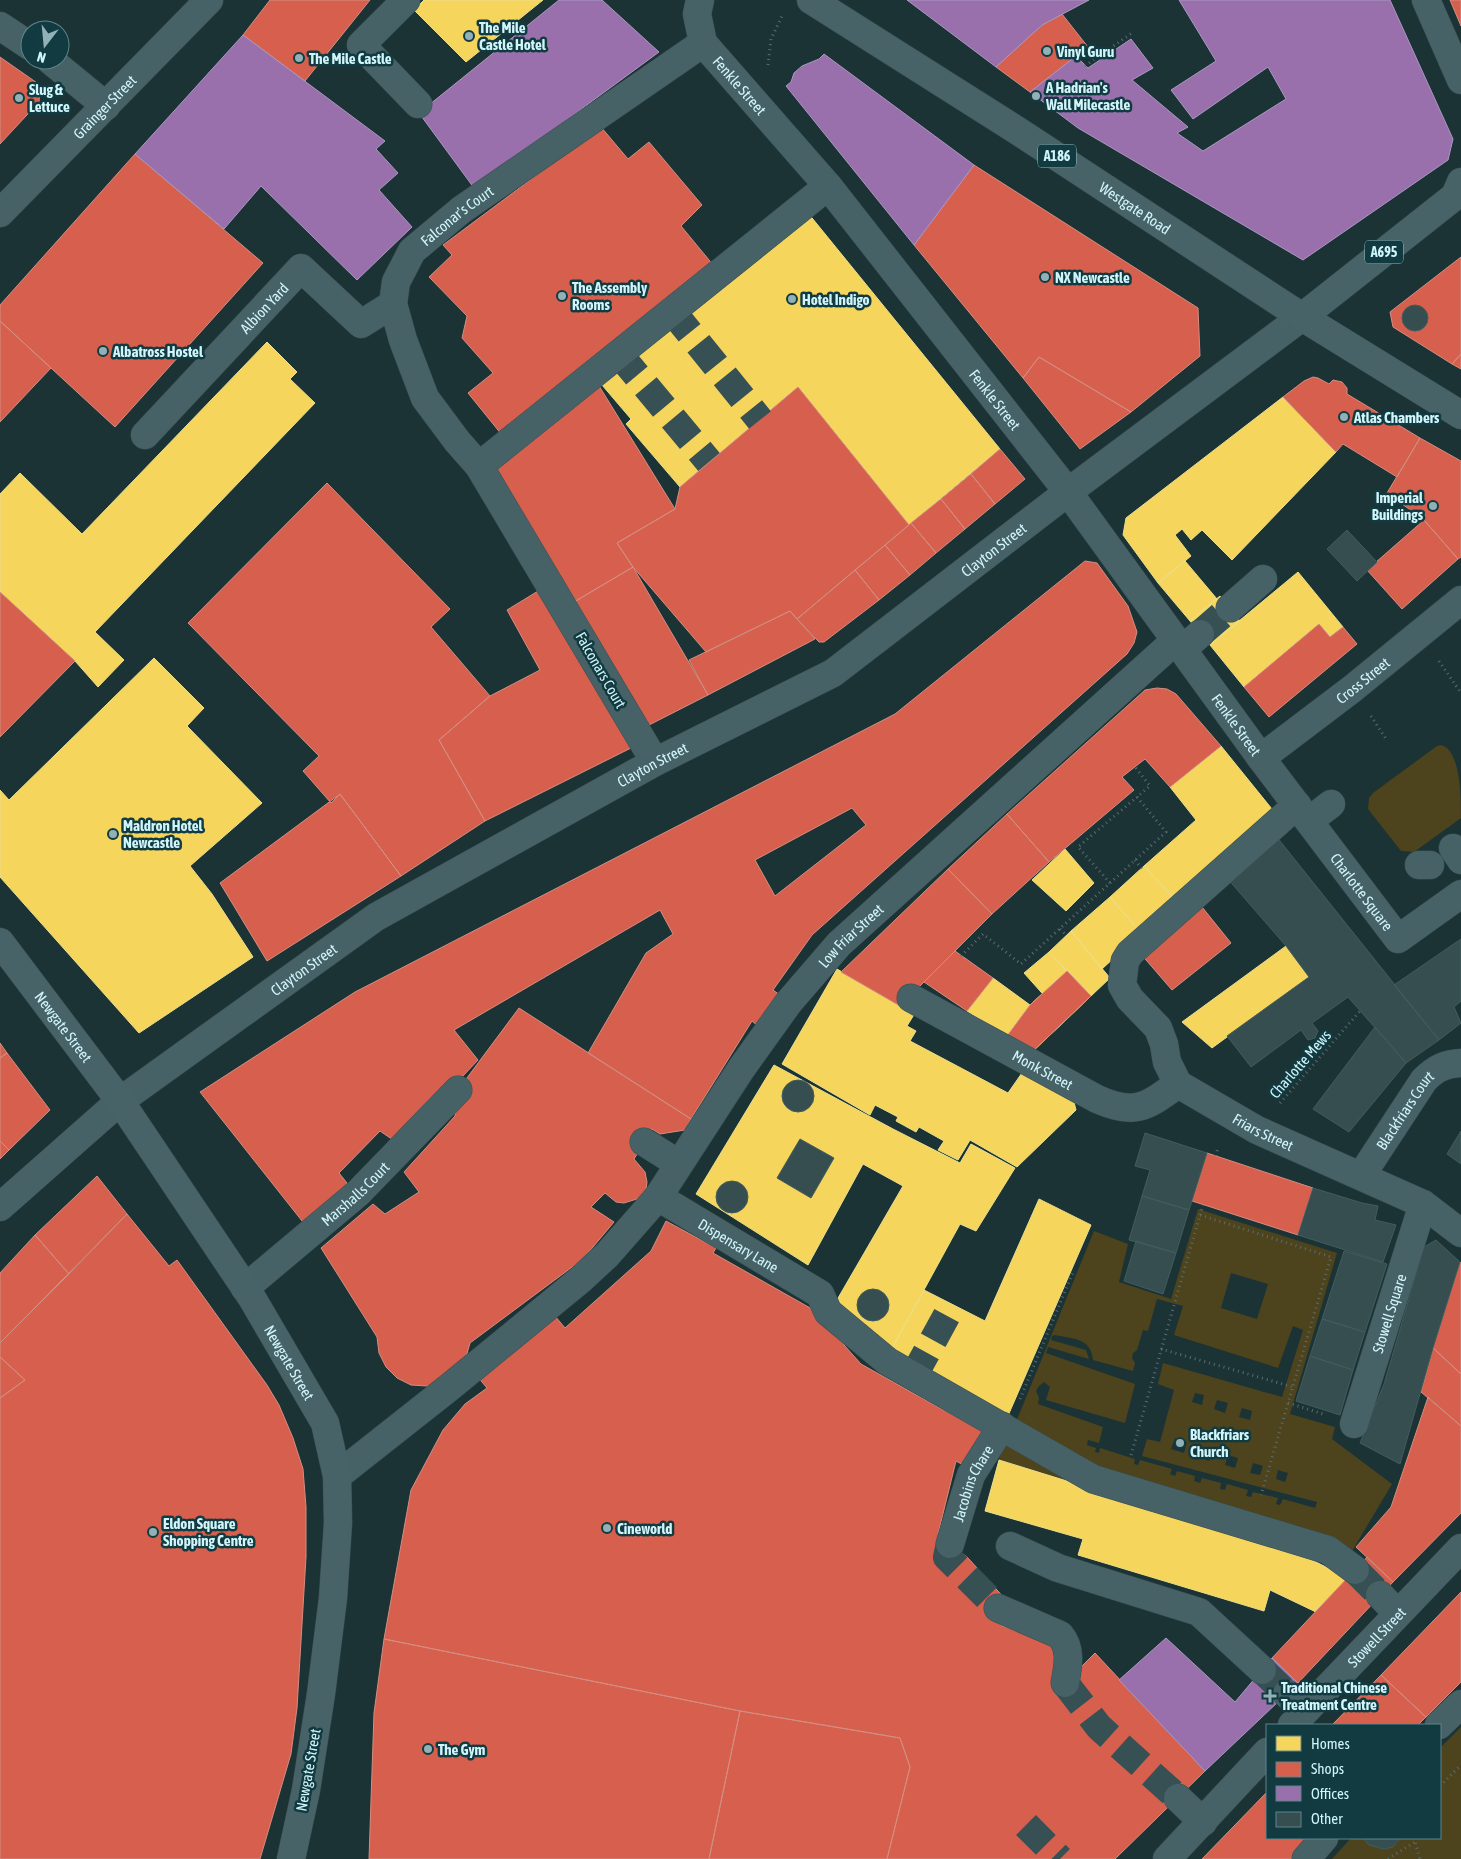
<svg xmlns="http://www.w3.org/2000/svg" width="1461" height="1859" font-family="'Asap Condensed',sans-serif">
<rect width="100%" height="100%" fill="#1c3336"/>
<!-- green -->
<path fill="#4d431d" fill-rule="evenodd" d="M1441 745C1461 750 1461 798 1461 818L1414 852 1401 851 1368 809 1369 798 1373 793 1437 746Z
M1198 1209 1337 1253 1290 1414 1335 1427 1332 1439 1392 1484 1342 1568 1300 1547 1304 1528 1092 1470 1016 1422 1094 1231 1128 1244 1119 1282 1171 1299ZM1231 1273 1268 1284 1257 1319 1221 1308ZM1157 1299 1183 1306 1174 1335 1278 1368 1293 1326 1303 1330 1282 1397 1163 1363 1158 1384 1174 1390 1160 1442 1147 1439 1142 1456 1317 1502 1315 1508 1283 1499 1280 1505 1276 1504 1278 1498 1253 1492 1251 1497 1246 1496 1248 1490 1227 1484 1225 1490 1220 1489 1221 1483 1202 1478 1200 1483 1194 1481 1195 1476 1177 1471 1175 1476 1170 1474 1172 1469 1140 1460 1138 1465 1134 1464 1135 1459 1100 1448 1099 1453 1095 1452 1096 1448 1087 1445 1088 1440 1099 1443 1103 1427 1038 1404 1039 1398 1036 1391 1038 1387 1044 1382 1050 1387 1046 1400 1125 1423 1135 1384 1046 1353 1048 1347 1089 1359 1086 1350 1051 1340 1052 1336 1055 1335C1074 1339 1091 1338 1093 1360L1133 1371 1135 1363 1132 1358 1133 1353 1137 1350 1143 1330 1148 1331ZM1195 1393 1204 1395 1202 1405 1192 1402ZM1217 1400 1228 1403 1225 1413 1214 1409ZM1242 1408 1252 1411 1250 1420 1239 1417ZM1175 1438 1187 1442 1184 1453 1171 1449ZM1202 1447 1212 1450 1209 1461 1199 1457ZM1228 1455 1238 1458 1235 1468 1225 1465ZM1253 1463 1263 1466 1260 1475 1250 1473ZM1278 1470 1288 1473 1285 1482 1276 1479Z
M1005 1439 1096 1490 999 1460Z
M1461 1727V1859H1332L1351 1838H1363C1373 1850 1392 1854 1401 1838H1440V1748Z"/>
<!-- homes -->
<path fill="#f6d55c" stroke="#ebdf8c" d="M424 0H543L466 62 414 10Z
M808 213 1000 449 909 525 798 387 680 487 626 424 631 419 602 385Z
M267 342 297 372 290 379 315 403 95 632 124 660 98 687 75 661 0 592V494L20 473 82 534Z
M1283 397 1336 452 1232 560 1202 530 1191 540 1182 529 1175 535 1191 556 1158 583 1123 535 1126 518Z
M1185 561 1217 599 1190 621 1158 583Z
M1298 572 1343 627 1330 637 1319 624 1244 687 1210 645Z
M1220 596 1240 621 1210 645 1190 621Z
M154 658 204 708 187 726 262 803 190 866 212 894 253 957 139 1033 0 877V790L9 800Z
M1221 746 1276 814 1177 902 1144 866 1196 820 1170 787Z
M1065 849 1094 883 1066 911 1032 880Z
M1144 866 1177 902 1141 933 1110 897Z
M1110 897 1141 933 1102 969 1071 931Z
M1071 931 1110 978 1091 996 1049 952Z
M1286 946 1309 977 1212 1048 1182 1022Z
M1049 952 1091 996 1066 1020 1024 973Z
M837 969 900 1006 915 1013 907 1026 916 1031 910 1041 1008 1093 1024 1070 1073 1098 1076 1110 1017 1167 970 1140 958 1160 938 1150 944 1141 919 1127 916 1132 896 1121 898 1117 875 1105 870 1115 782 1064Z
M993 978 1030 1005 1007 1036 967 1011Z
M1042 994 1066 1020 1032 1052 1007 1036 1030 1005Z
M774 1065 893 1129 960 1163 971 1144 1015 1168 976 1231 960 1224 890 1352 834 1305 903 1186 863 1164 808 1265 696 1194Z
M1039 1199 1091 1225 1007 1418 890 1352 924 1290 985 1321Z
M999 1460 1096 1490 1280 1544 1348 1578 1316 1612 1270 1590 1264 1611 1078 1555 1083 1539 985 1511Z"/>
<!-- shops -->
<path fill="#d6604d" stroke="#d48d81" fill-rule="evenodd" d="M270 0H370L305 81 243 35Z
M1450 0H1461V26Z
M1062 14 1088 47 1030 92 996 67 1042 25Z
M0 57 40 85 39 102 0 144Z
M601 127 628 159 649 142 702 205 681 226 714 266 502 435 468 393 493 373 462 338 467 316 429 277 452 255 443 245Z
M135 154 263 263 115 427 0 321V305Z
M974 165 1198 308 1200 356 1131 412 1039 357 1023 378 914 245Z
M1461 257V354L1452 364 1393 327 1390 312Z
M0 321 51 368 0 422Z
M1461 354V369L1452 364Z
M1039 357 1131 412 1080 449 1023 378Z
M1313 377 1318 378 1329 384 1333 380 1342 382 1347 388V394L1420 438 1397 477 1343 444 1336 452 1283 397 1304 381Z
M596 381 675 509 617 543 633 567 574 602 494 469Z
M798 387 909 525 797 619 790 611 706 652 633 567 617 543 675 509 680 487Z
M1420 438 1461 461V557L1458 559 1424 520 1387 493Z
M1000 449 1025 479 995 504 971 474Z
M971 474 995 504 965 529 941 499Z
M327 483 450 609 431 627 490 696 439 740 485 821 401 876 340 794 331 803 303 771 319 756 188 623Z
M941 499 965 529 936 553 911 523Z
M1424 520 1458 559 1402 609 1367 570Z
M911 523 936 553 910 575 885 545Z
M885 545 910 575 879 600 855 570Z
M1085 561 1097 563 1128 606 1137 632 1134 643 1127 654 812 935 773 990 780 995 758 1026 752 1021 691 1119 588 1053 646 953 673 934 660 910 454 1030 478 1060 399 1144 380 1131 339 1173 351 1188 306 1226 200 1092 355 992 895 714ZM852 808 866 825 775 896 755 860Z
M633 567 708 695 649 725 574 602Z
M855 570 879 600 824 642H819L797 619Z
M543 588 631 748 485 821 439 740 490 696 540 670 507 610Z
M0 592 75 661 0 737Z
M790 611 815 639 708 695 689 660Z
M1319 624 1330 637 1343 627 1357 644 1269 717 1244 687Z
M1157 688 1167 689 1176 694 1221 746 1170 787 1145 759 1122 777 1134 790 1049 862 1007 814 1145 690Z
M340 794 401 876 267 961 220 883Z
M1007 814 1049 862 992 914 948 869Z
M948 869 992 914 900 1006 841 972Z
M1198 902 1231 943 1172 990 1140 953Z
M955 951 993 978 967 1011 924 982Z
M1067 971 1091 996 1032 1052 1007 1036 1030 1005Z
M519 1008 691 1119 685 1130 660 1134 652 1129 634 1159 645 1172 647 1182 646 1190 640 1198 624 1203 616 1202 605 1193 591 1207 614 1222 583 1259 470 1343 464 1364 441 1383 427 1386 411 1385 397 1378 386 1367 379 1353 377 1337 321 1248 373 1204 385 1214 419 1192 404 1172 455 1116 458 1090Z
M0 1043 7 1053 0 1058Z
M7 1053 50 1110 9 1150 0 1141V1058Z
M0 1141 9 1150 0 1159Z
M1207 1153 1313 1188 1298 1235 1192 1201Z
M97 1176 127 1214 69 1274 35 1235Z
M127 1214 169 1266 177 1260 267 1385 279 1405 293 1438 303 1469 306 1507V1557L297 1708 291 1754 260 1859H0V1398L25 1380 0 1357V1343Z
M666 1221 716 1248 713 1253 819 1313 849 1341 844 1345 861 1364 945 1411 948 1406 985 1429 965 1466 956 1461 938 1534 968 1558 1007 1601 989 1614 1002 1626 1044 1637 1056 1643 1065 1683 1095 1653 1205 1771 1115 1859H887L910 1767 900 1738 740 1711 384 1639 411 1490 443 1430 465 1404 487 1388 477 1376 555 1316 565 1328 651 1251Z
M35 1235 69 1274 0 1343V1273Z
M1460 1262 1461 1263V1374L1433 1348Z
M1433 1348 1461 1374V1426L1421 1392Z
M0 1357 25 1380 0 1398Z
M1428 1397 1461 1426V1513L1393 1582 1356 1547 1391 1507Z
M1367 1557 1393 1582 1298 1683 1272 1658Z
M1461 1592V1682L1426 1717 1381 1675Z
M384 1639 740 1711 709 1859H369L374 1713Z
M1381 1675 1426 1717 1418 1725H1332Z
M740 1711 900 1738 910 1767 887 1859H709Z
M1267 1792V1838H1312L1293 1859H1202Z"/>
<!-- offices -->
<path fill="#9970ab" stroke="#aa98c3" d="M559 0H602L659 52 474 188 419 113Z
M907 0H1089L1042 25 996 67Z
M1179 0H1390L1453 139 1448 160 1303 260 1078 128 1030 92 1076 56 1088 68 1131 39 1153 68 1132 80 1188 127 1177 133 1203 151 1286 99 1268 67 1193 119 1171 90 1216 61Z
M243 35 385 141 376 149 398 173 379 190 412 227 357 280 261 186 224 229 135 154Z
M824 54 974 165 914 245 786 86 791 82 794 73 802 66 819 59Z
M1166 1638 1235 1702 1272 1658 1298 1683 1205 1771 1119 1680Z"/>
<!-- building -->
<path fill="#374e50" stroke="#425c5c" d="M1402 318a13 13 0 1 1 26 0a13 13 0 1 1-26 0Z
M1347 530 1377 562 1357 581 1327 549Z
M1276 836 1439 1040 1406 1063 1348 997 1312 1023 1318 1031 1315 1038 1308 1040 1301 1030 1251 1067 1227 1036 1309 977 1286 946 1227 878Z
M1461 939V1001L1454 1007 1461 1023 1439 1040 1394 985Z
M1375 1027 1406 1063 1349 1132 1313 1109Z
M782 1096a16 16 0 1 1 32 0a16 16 0 1 1-32 0Z
M1461 1131V1164L1447 1154Z
M1145 1133 1207 1153 1189 1210 1142 1196 1150 1170 1135 1166Z
M800 1139 834 1158 811 1198 777 1178Z
M716 1197a16 16 0 1 1 32 0a16 16 0 1 1-32 0Z
M1313 1188 1362 1203 1378 1206 1375 1220 1396 1225 1383 1262 1298 1235Z
M1142 1196 1189 1210 1176 1253 1129 1240Z
M1436 1240 1460 1262 1433 1348 1400 1464 1360 1443 1384 1384 1424 1247Z
M1136 1241 1176 1253 1163 1294 1124 1281Z
M1344 1251 1387 1264 1365 1332 1322 1319Z
M857 1305a16 16 0 1 1 32 0a16 16 0 1 1-32 0Z
M1322 1319 1365 1332 1353 1370 1310 1356Z
M1310 1356 1353 1370 1340 1415 1296 1401Z
M1363 1838H1401L1393 1847 1384 1849 1369 1845Z"/>
<g fill="none" stroke-linecap="round" stroke-linejoin="round">
<!-- minor-tunnel -->
<path stroke="#375054" stroke-width="28" stroke-dasharray="28 14" stroke-linecap="butt" d="M672 311 760 420
M619 354 709 462
M1200 634 1230 608
M913 1377 953 1304
M950 1544 947 1557 998 1608
M1355 1570 1380 1595
M1262 1670 1287 1694
M1065 1683 1099 1727 1178 1798
M1026 1825 1060 1859"/>
<!-- minor casing -->
<g stroke="#3a4f51" stroke-width="29">
<g id="minor">
<path d="M406 0 361 45 418 104"/>
<path id="s1" d="M700 0 697 14 703 43 828 186 1068 492 1261 758 1398 939 1461 894"/>
<path d="M1426 0 1461 80"/>
<path d="M0 26 30 46"/>
<path d="M50 60 106 106"/>
<path id="s2" d="M0 213 209 0"/>
<path id="s3" d="M145 435 301 268 361 324 393 304"/>
<path d="M479 466 828 186"/>
<path d="M1230 608 1263 579"/>
<path d="M1183 649 1200 634"/>
<path id="s4" d="M1261 758 1352 689 1461 600"/>
<path id="s5" d="M655 762 479 466 457 441 425 398 403 340 393 304 396 282 412 251 461 210 703 43"/>
<path id="s6" d="M1297 805 1130 953 1125 961 1122 985 1130 999 1158 1028 1164 1044 1167 1062 1178 1084 1257 1130 1423 1204 1461 1233"/>
<path d="M1309 821 1331 804"/>
<path d="M1453 848 1461 860"/>
<path d="M1419 865H1430"/>
<path id="s7" d="M911 998 1097 1099C1135 1116 1146 1107 1178 1084"/>
<path d="M644 1142 679 1164"/>
<path id="s8" d="M1361 1176 1424 1080C1436 1068 1445 1064 1461 1063"/>
<path id="s9" d="M658 1197 820 1294 828 1312 887 1361 1093 1479 1328 1550 1355 1570"/>
<path id="s10" d="M0 1207 120 1101 376 917 655 762 833 673 1068 492 1302 317"/>
<path id="s11" d="M245 1288 358 1193 458 1090"/>
<path id="s12" d="M1354 1424 1423 1204"/>
<path id="s13" d="M337 1476 451 1386 580 1280 607 1255 658 1197 741 1069 789 1002 839 944 1176 640"/>
<path id="s14" d="M950 1544 971 1475 1002 1426"/>
<path d="M1010 1546 1058 1568 1199 1612 1262 1670"/>
<path d="M1380 1595 1397 1613"/>
<path d="M998 1608 1060 1635C1072 1649 1068 1666 1065 1683"/>
<path d="M1287 1694 1304 1711"/>
<path id="s15" d="M1292 1725 1461 1548"/>
<path d="M1439 1725 1461 1704"/>
<path d="M1178 1798 1203 1822"/>
<path d="M1167 1859 1267 1752"/>
<path d="M1306 1859 1324 1838"/>
</g>
</g>
<!-- major casing -->
<g stroke="#3a4f51" stroke-width="29">
<g id="major">
<path id="s16" d="M811 0 1018 131 1302 317 1461 415"/>
<path d="M1302 317 1455 196 1461 182"/>
<path id="s17" d="M0 942 120 1101 252 1298 325 1423 337 1476 338 1523 333 1598 321 1694 306 1790 291 1859"/>
</g>
</g>
<!-- path -->
<path stroke="#576d71" stroke-width="3" stroke-dasharray="1 4" stroke-linecap="butt" d="M768 65 771 39 782 16
M1085 66 1132 33
M1439 661 1461 693
M1371 716 1386 739
M1135 860 1142 869
M1110 883 1078 847 1137 797
M1060 929 1066 935
M961 956 983 934 1021 964 1166 832 1137 797 1150 786 1135 767
M1280 1103 1360 1011
M1216 1156 1218 1147
M1200 1215 1203 1205
M1161 1349 1293 1387
M1020 1399 1073 1272
M1288 1403 1323 1414
M1131 1455 1200 1215 1331 1257 1261 1495
M1440 1786 1461 1765
M1415 1838V1842L1420 1859
M1388 1859 1415 1842"/>
<!-- minor -->
<use href="#minor" stroke="#466266" stroke-width="28"/>
<!-- major -->
<use href="#major" stroke="#476367" stroke-width="28"/>
</g>
<!-- markers -->
<g fill="#91b1b6" stroke="#113b41" stroke-width="2">
<circle cx="469" cy="36" r="5"/>
<circle cx="1047" cy="51" r="5"/>
<circle cx="299" cy="58" r="5"/>
<circle cx="1036" cy="96" r="5"/>
<circle cx="19" cy="98" r="5"/>
<circle cx="1045" cy="277" r="5"/>
<circle cx="562" cy="296" r="5"/>
<circle cx="792" cy="299" r="5"/>
<circle cx="103" cy="351" r="5"/>
<circle cx="1344" cy="417" r="5"/>
<circle cx="1433" cy="506" r="5"/>
<circle cx="113" cy="834" r="5"/>
<circle cx="1180" cy="1443" r="5"/>
<circle cx="607" cy="1528" r="5"/>
<circle cx="153" cy="1532" r="5"/>
<path d="M1267.5 1688.5h5v5h5v5h-5v5h-5v-5h-5v-5h5z"/>
<circle cx="428" cy="1749" r="5"/>
</g>
<g text-anchor="middle" dominant-baseline="central" stroke-width="5" stroke-linejoin="round" paint-order="stroke">
<!-- shield labels -->
<g fill="#113b41" stroke="#97bdc3" stroke-width="1">
<rect x="1038" y="144.5" width="38" height="23" rx="4"/>
<rect x="1365" y="240.5" width="38" height="23" rx="4"/>
</g>
<g font-size="14" font-weight="bold" fill="#d0f5fb">
<text x="1057" y="156">A186</text>
<text x="1384" y="252">A695</text>
</g>
<!-- poi labels -->
<g font-size="15" font-weight="bold" fill="#d0f5fb" stroke="#113b41" text-anchor="start">
<text x="479" y="27">The Mile<tspan x="479" dy="17">Castle Hotel</tspan></text>
<text x="1057" y="51">Vinyl Guru</text>
<text x="309" y="58">The Mile Castle</text>
<text x="1046" y="87">A Hadrian's<tspan x="1046" dy="17">Wall Milecastle</tspan></text>
<text x="29" y="89">Slug &amp;<tspan x="29" dy="17">Lettuce</tspan></text>
<text x="1055" y="277">NX Newcastle</text>
<text x="572" y="287">The Assembly<tspan x="572" dy="17">Rooms</tspan></text>
<text x="802" y="299">Hotel Indigo</text>
<text x="113" y="351">Albatross Hostel</text>
<text x="1354" y="417">Atlas Chambers</text>
<text x="1423" y="497" text-anchor="end">Imperial<tspan x="1423" dy="17">Buildings</tspan></text>
<text x="123" y="825">Maldron Hotel<tspan x="123" dy="17">Newcastle</tspan></text>
<text x="1190" y="1434">Blackfriars<tspan x="1190" dy="17">Church</tspan></text>
<text x="163" y="1523">Eldon Square<tspan x="163" dy="17">Shopping Centre</tspan></text>
<text x="617" y="1528">Cineworld</text>
<text x="1281" y="1687">Traditional Chinese<tspan x="1281" dy="17">Treatment Centre</tspan></text>
<text x="438" y="1749">The Gym</text>
</g>
<!-- street labels -->
<g font-size="15" fill="#d0f5fb" stroke="#113b41">
<text stroke="none"><textPath href="#s1" startOffset="100">Fenkle Street</textPath></text>
<text stroke="none"><textPath href="#s2" startOffset="149">Grainger Street</textPath></text>
<text stroke="none"><textPath href="#s16" startOffset="385">Westgate Road</textPath></text>
<text stroke="none"><textPath href="#s5" startOffset="645">Falconar's Court</textPath></text>
<text stroke="none"><textPath href="#s3" startOffset="174">Albion Yard</textPath></text>
<text stroke="none"><textPath href="#s1" startOffset="505">Fenkle Street</textPath></text>
<text stroke="none"><textPath href="#s10" startOffset="1196">Clayton Street</textPath></text>
<text transform="translate(601 670) rotate(60)">Falconars Court</text>
<text stroke="none"><textPath href="#s4" startOffset="128">Cross Street</textPath></text>
<text stroke="none"><textPath href="#s1" startOffset="910">Fenkle Street</textPath></text>
<text stroke="none"><textPath href="#s10" startOffset="791">Clayton Street</textPath></text>
<text stroke="none"><textPath href="#s1" startOffset="1119">Charlotte Square</textPath></text>
<text stroke="none"><textPath href="#s13" startOffset="752">Low Friar Street</textPath></text>
<text stroke="none"><textPath href="#s10" startOffset="386">Clayton Street</textPath></text>
<text stroke="none"><textPath href="#s17" startOffset="106">Newgate Street</textPath></text>
<text transform="translate(1300 1064) rotate(-49)">Charlotte Mews</text>
<text stroke="none"><textPath href="#s7" startOffset="150">Monk Street</textPath></text>
<text stroke="none"><textPath href="#s8" startOffset="79">Blackfriars Court</textPath></text>
<text stroke="none"><textPath href="#s6" startOffset="471">Friars Street</textPath></text>
<text stroke="none"><textPath href="#s11" startOffset="145">Marshalls Court</textPath></text>
<text stroke="none"><textPath href="#s9" startOffset="94">Dispensary Lane</textPath></text>
<text stroke="none"><textPath href="#s12" startOffset="116">Stowell Square</textPath></text>
<text stroke="none"><textPath href="#s17" startOffset="511">Newgate Street</textPath></text>
<text stroke="none"><textPath href="#s14" startOffset="65">Jacobins Chare</textPath></text>
<text stroke="none"><textPath href="#s15" startOffset="122">Stowell Street</textPath></text>
<text transform="translate(308 1770) rotate(-80)">Newgate Street</text>
</g>
</g>
<!-- legend -->
<rect x="1266" y="1724" width="175" height="115" fill="#113b41" stroke="#5d858b"/>
<rect x="1276" y="1736" width="25" height="15" fill="#f6d55c" stroke="#5d858b"/>
<text x="1311" y="1749" font-size="15" fill="#d0f5fb">Homes</text>
<rect x="1276" y="1762" width="25" height="15" fill="#d6604d" stroke="#5d858b"/>
<text x="1311" y="1774" font-size="15" fill="#d0f5fb">Shops</text>
<rect x="1276" y="1786" width="25" height="15" fill="#9970ab" stroke="#5d858b"/>
<text x="1311" y="1799" font-size="15" fill="#d0f5fb">Offices</text>
<rect x="1276" y="1812" width="25" height="15" fill="#374e50" stroke="#5d858b"/>
<text x="1311" y="1824" font-size="15" fill="#d0f5fb">Other</text>
<!-- north arrow -->
<g transform="translate(45 45) rotate(196)"><circle r="24" fill="#113b41" stroke="#5d858b"/>
<path d="M0-4L9 19L0 12L-9 19Z" fill="#91b1b6"/>
<text y="-8" font-size="14" font-weight="bold" text-anchor="middle" fill="#d0f5fb">N</text>
</g>
</svg>
